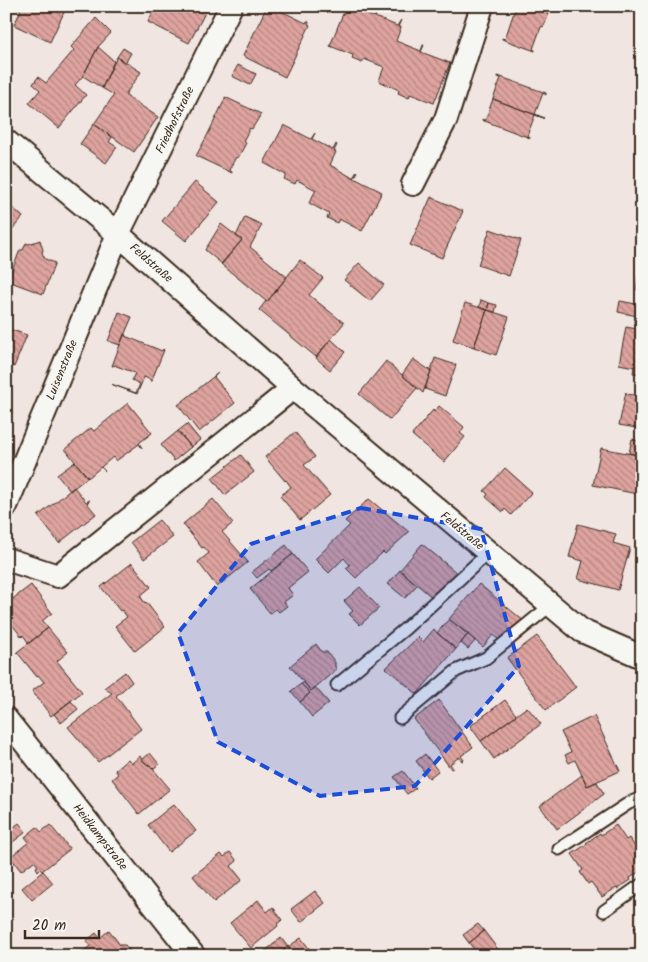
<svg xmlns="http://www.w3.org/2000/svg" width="648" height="962" font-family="Kalam,sans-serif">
<defs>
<pattern id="building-back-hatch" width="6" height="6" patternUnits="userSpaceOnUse" patternTransform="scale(1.25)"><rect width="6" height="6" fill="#dea39f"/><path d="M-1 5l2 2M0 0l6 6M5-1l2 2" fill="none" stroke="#b58581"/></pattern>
</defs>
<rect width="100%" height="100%" fill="#f1e5e1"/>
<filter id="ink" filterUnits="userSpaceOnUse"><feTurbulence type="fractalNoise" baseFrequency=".02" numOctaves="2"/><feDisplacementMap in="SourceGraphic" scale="10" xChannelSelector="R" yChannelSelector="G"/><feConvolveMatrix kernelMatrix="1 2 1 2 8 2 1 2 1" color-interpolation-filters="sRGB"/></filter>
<g filter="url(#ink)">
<!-- building -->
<path fill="url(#building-back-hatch)" stroke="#3b2a1e" d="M16 6H67L50 42 14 25 21 10 16 8Z
M156 6H197L206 11 189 43 148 22Z
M267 6H271L306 23 307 21 309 22 308 24 310 25 285 77 243 56Z
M346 6 374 17 378 11 375 17 397 26 401 20 398 27H401L396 41 421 51 423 45H424L421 52 450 63 434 103 410 94 409 98 398 93 399 90 379 81 384 67 364 59 362 63 352 59 353 55 330 46Z
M516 6H526L549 14 544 26 541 27 533 49 535 50V51L502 39V38L505 39Z
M618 6H642V15Z
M96 18 111 33 98 47 83 76 75 85 86 95 59 128 29 103 40 90 33 84 38 77 46 83 74 50 71 47Z
M98 47 114 61 102 88 83 76Z
M123 48 131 53 125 63 117 57Z
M117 57 141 72 125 95 158 117 134 152 94 124 114 95 102 88Z
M238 65 256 74 250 85 232 76Z
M498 76 546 93V95L543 93 535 114 544 118 493 99 501 78 498 77Z
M225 97 261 114 252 129 250 128 243 141 246 143 238 158 236 157 229 170 232 172V173L196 156 207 136 225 99Z
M493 99 544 118 535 115 527 136 530 137V138L482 120V119L485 121Z
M94 124 112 137 109 142 117 147 106 163 80 144Z
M284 125 311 139 315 133 312 139 333 150 336 144 337 145 334 151 336 152 330 165 353 178 357 171 358 172 354 178 382 192 362 231 339 219 337 223 327 218 329 214 309 203 316 190 297 180 295 184 284 179 286 175 264 163Z
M195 182 219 202 186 241 162 221Z
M431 197 463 211 442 258 410 245Z
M13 208 23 217 10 232 6 229V216Z
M245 217 262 225 250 247 287 277 267 302 221 264 242 240 236 236Z
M221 224 242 240 222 264 205 250Z
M490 229 521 240 509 276 478 265Z
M40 240 43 250 42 253 45 259 55 263 43 294 8 281 20 250H23L26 243 29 244Z
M300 260 323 278 309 295 344 323 316 357 259 310 266 301 267 302Z
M359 263 384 285 370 301 344 280Z
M638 276H642V291L636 290Z
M481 300 489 303 487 310 479 307Z
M620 301 641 305 642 317 618 312Z
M465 303 487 310 474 347 453 340Z
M489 303 497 305 495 312 487 310Z
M487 310 509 317 496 355 474 347Z
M119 312 132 317 120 345 108 341Z
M626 327 642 330V374L633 373 634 367 619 364Z
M6 328 27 335 14 367 6 363Z
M124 334 126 335 125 336 162 351 163 349 164 350 151 382V380L144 377 137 394 111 384 136 393 140 384 132 380 135 373 114 365 113 366H112Z
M331 339 345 352 330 370 316 358Z
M435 358 456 365 445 396 425 389Z
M413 359 431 371 423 393 402 375Z
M386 361 417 388 390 420 359 394Z
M218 373 214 377 235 403 199 432 178 405Z
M626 392V394L642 396V429L619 425Z
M128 403 152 433 139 443 142 448 139 444 116 461 113 457 101 467 105 471 101 467 88 478 65 449 91 428 94 431Z
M439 406 464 427 460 433 465 437 444 462 412 435 433 410 434 412Z
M187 424 200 440 191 447 178 431Z
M178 431 191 447 174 461 161 445Z
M295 432 315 457 304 465 330 495 300 520 280 496 291 487 286 480 285 481 265 457Z
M632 439 642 442V456L629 453Z
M601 448 642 456V495L593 485Z
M241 455 254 472 225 495 212 478Z
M75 462 88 477 70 491 57 475Z
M505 468 532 492 511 515 505 509 503 512 486 497 488 494 484 491Z
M74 487 86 502 90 500 87 503 96 514 59 543 38 516Z
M213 499 233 523 222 532 248 562 217 587 198 562 209 553 204 547 202 548 183 524Z
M369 499 409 532 385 554 383 552 356 578 346 568 350 565 344 558 329 573 315 559 350 525 345 521Z
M159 520 173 537 144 559 131 542Z
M578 524 616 534 613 543 630 548 618 590 578 579 583 561 569 557Z
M422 544 457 573 434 599 400 570Z
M286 545 293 554 271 571 269 569 257 578 252 572Z
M293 554 308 572 288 588 293 595 284 602 287 606 279 612 276 609 270 613 250 589Z
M132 563 151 587 140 596 145 603 146 602 165 627 135 651 115 626 127 617 122 610 120 611 101 587Z
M400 570 417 585 405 598 388 584Z
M479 584 525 622 500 641 493 635 483 647 449 619Z
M31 585 52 613 42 621 48 628 28 644 27 643 28 642 23 635 22 637 6 617V604Z
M360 587 379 608 360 625 349 614 353 611 344 601Z
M449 619 468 634 456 649 437 633Z
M48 628 68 652 57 661 82 692 51 716 32 691 44 682 38 675 37 677 17 652Z
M434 629 437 633 456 649 417 694 386 668 418 637 423 642Z
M468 634 475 641 468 649 461 643Z
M537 636 576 687 546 710 507 658Z
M316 644 322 652H327L335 662V667L337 669 311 691 290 666Z
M125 672 132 682 116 696 141 729 98 762 68 727 112 693 104 688Z
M304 682 311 691 315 687 329 703 312 717 300 702 310 693 301 684Z
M301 684 310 693 300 702 291 691Z
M439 700 473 747 461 756 464 760 462 761 459 757 450 764 453 768 451 769 414 719Z
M505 700 516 715 481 741 470 726Z
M71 701 78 709 61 723 54 714Z
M527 707 541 724 494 759 481 741Z
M594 716 620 771 587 786 575 760 569 763 565 755 571 752 561 732Z
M150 753 159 764 153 769 142 760Z
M425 754 438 771 429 778 416 761Z
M140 756 142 760 153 769 170 789 139 814 112 779 118 774 115 770 128 759 132 763Z
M403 771 416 788 407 794 394 777Z
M582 775 587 786 597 782 604 794 557 829 540 806Z
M174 804 196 831 169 852 148 825Z
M19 823 26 832 9 845 6 842V833Z
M50 825 70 849 42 871 40 869 38 871 36 867 38 866 34 861 21 871 10 857 29 842 25 837 37 827 41 832Z
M616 825 626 840 629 838 638 851 634 853 642 864V870L630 878 631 880 617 889 616 888 602 897 591 882 588 884 580 872 583 870 572 854 587 844 586 843 600 833 601 835Z
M230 852 237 861 231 866 242 880 214 902 193 876 221 854 224 857Z
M43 871 53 883 32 900 22 888Z
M315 891 325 903 301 922 291 909Z
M258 900 267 912 273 907 282 920 277 924 278 926 251 948 230 923Z
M642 923V938L634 928Z
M478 924 484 931 469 943 463 935Z
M109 930 120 945H125L130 951V956H82L80 954 90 946 86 941 96 933 100 938Z
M484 931 503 956H479L469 943Z
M281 938 288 947 277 956H259Z
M301 938 315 956H277L288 947Z"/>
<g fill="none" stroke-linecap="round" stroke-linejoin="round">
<!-- lane casing -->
<g stroke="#3b2a1e" stroke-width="15">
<path id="lane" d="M337 685 406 628 488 553
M400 718 456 671 486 658 551 605
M559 849 629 803 642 798
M604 911 642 884"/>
</g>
<!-- street casing -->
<g stroke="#3b2a1e" stroke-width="26">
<path id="street" d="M6 141 118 234 293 388 582 631 642 657
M413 184 446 119 482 6
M6 506 118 234 231 6
M6 559 58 576 293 388
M6 719 194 956"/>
</g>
<!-- lane -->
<use href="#lane" stroke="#f6f6f2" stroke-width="11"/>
<!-- street -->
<use href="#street" stroke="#f6f6f2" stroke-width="22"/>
</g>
</g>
<!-- marked area -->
<path fill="#1d4ed8" fill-opacity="0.2" stroke="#1d4ed8" stroke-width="4" stroke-dasharray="10 6" stroke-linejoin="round" d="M361 508 481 529 519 666 415 786 320 796 218 742 178 633 251 544Z"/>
<g text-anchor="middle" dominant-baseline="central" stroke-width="4.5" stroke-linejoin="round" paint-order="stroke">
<!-- street labels -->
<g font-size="12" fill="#3b2a1e" stroke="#f6f6f2">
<text transform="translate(175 120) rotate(-64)">Friedhofstraße</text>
<text transform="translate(151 263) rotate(41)">Feldstraße</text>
<text transform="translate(62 370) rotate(-68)">Luisenstraße</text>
<text transform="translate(462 531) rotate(40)">Feldstraße</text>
<text transform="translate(100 837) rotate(52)">Heidkampstraße</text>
</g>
</g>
<!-- margin -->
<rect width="648" height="962" fill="none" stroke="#f6f6f2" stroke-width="25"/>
<rect x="12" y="12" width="623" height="937" fill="none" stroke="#3b2a1e" stroke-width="2" filter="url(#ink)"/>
<!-- scale -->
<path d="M25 930v8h74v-8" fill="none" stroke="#3b2a1e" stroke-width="2.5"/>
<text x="32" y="930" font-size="15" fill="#3b2a1e" stroke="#f6f6f2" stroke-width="4" paint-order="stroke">20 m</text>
</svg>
